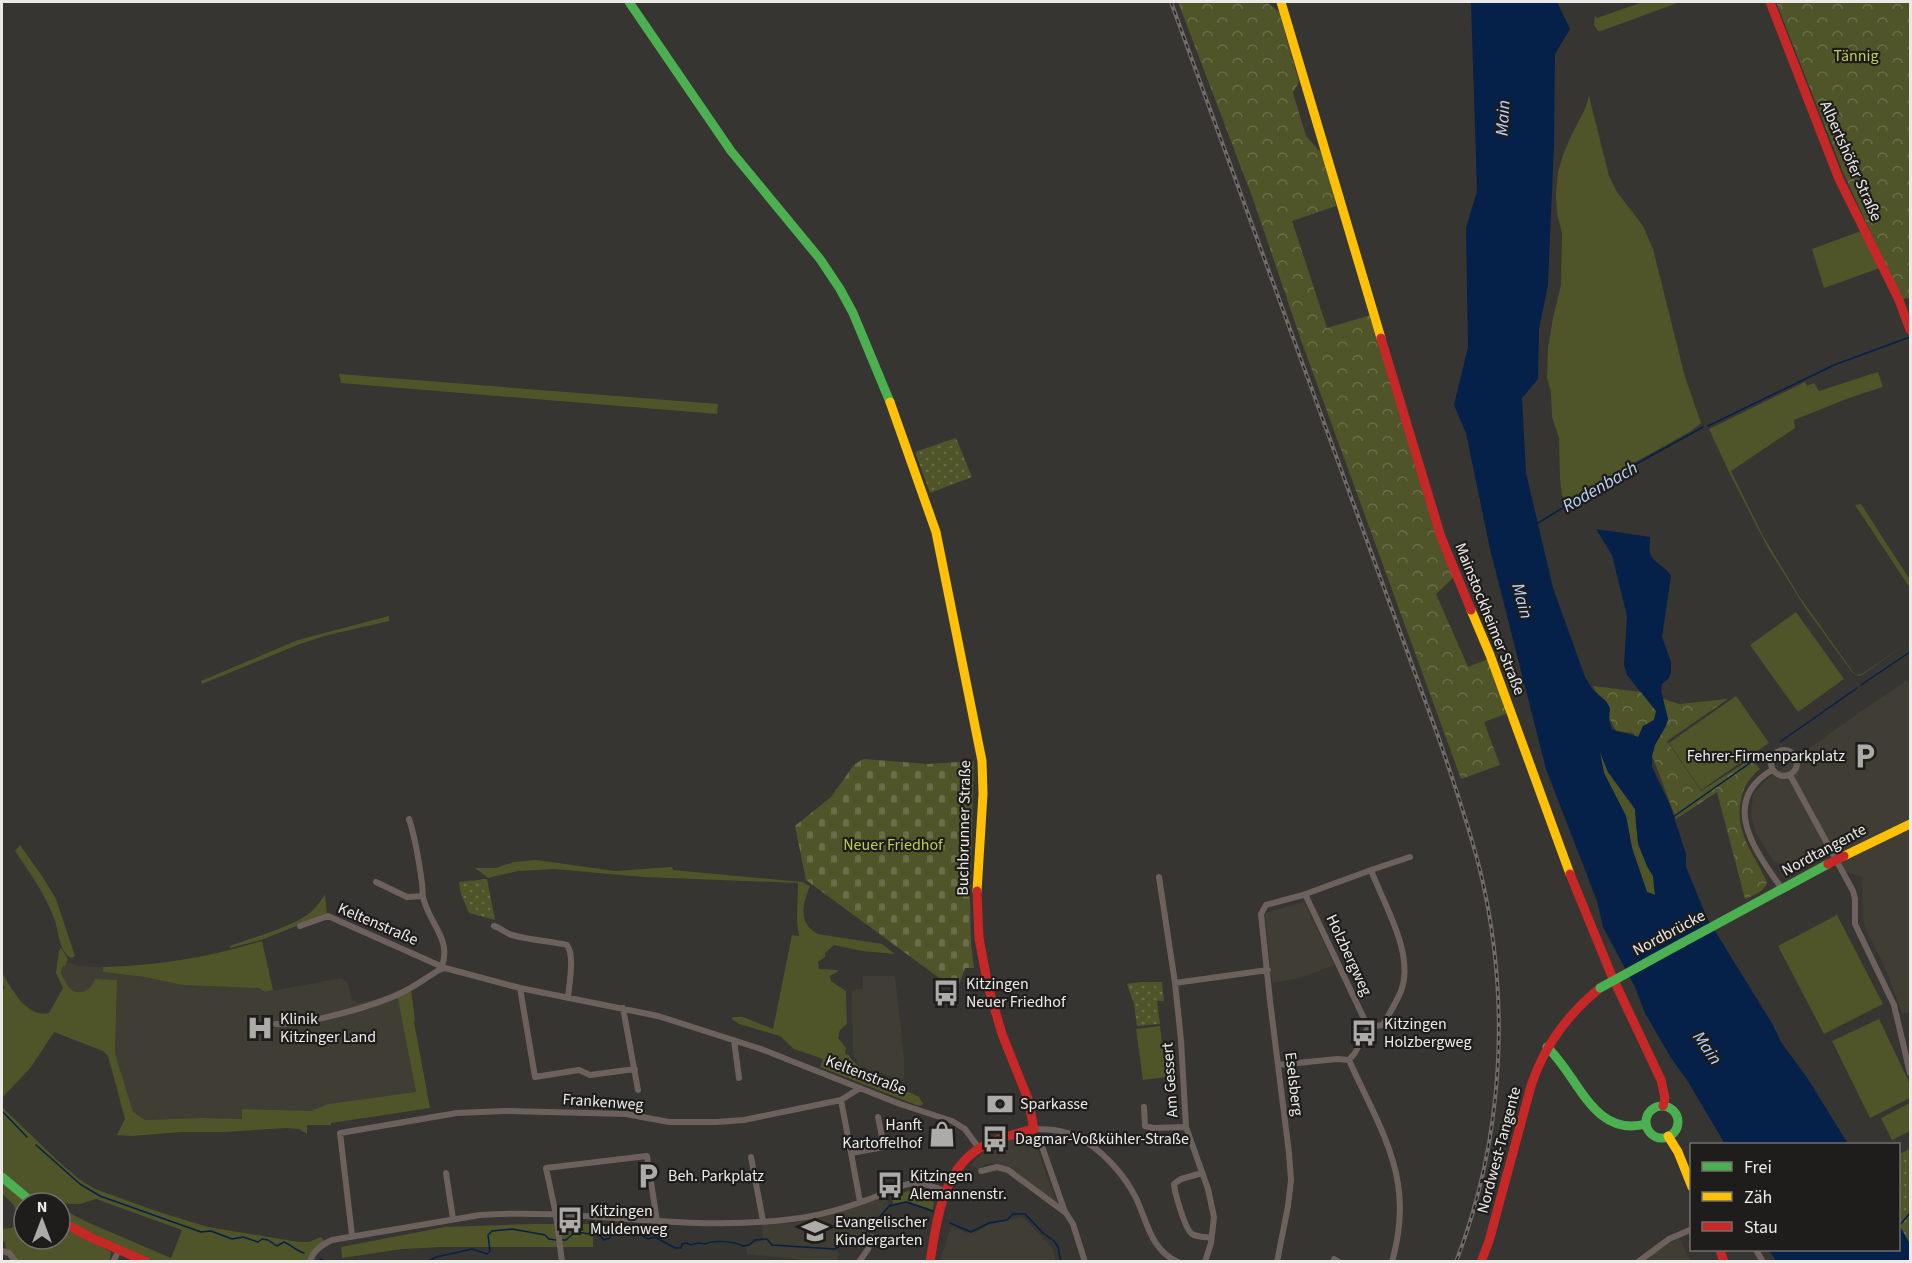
<svg xmlns="http://www.w3.org/2000/svg" width="1912" height="1263" font-family="'Source Sans 3',sans-serif">
<defs>
<pattern id="forest-crowns" width="20" height="18" patternUnits="userSpaceOnUse" patternTransform="scale(1.5)"><rect width="20" height="18" fill="#4f5529"/><path d="M2 6a3 3 0 1 1 6 0M12 15a3 3 0 1 1 6 0" fill="none" stroke="#686e48"/></pattern>
<pattern id="cemetery-stones" width="16" height="16" patternUnits="userSpaceOnUse" patternTransform="scale(1.5)"><rect width="16" height="16" fill="#4f5529"/><path d="M2 7V4a2 2 0 0 1 4 0v3zM10 15v-3a2 2 0 0 1 4 0v3z" fill="#686e48"/></pattern>
<pattern id="park-dots" width="8" height="8" patternUnits="userSpaceOnUse" patternTransform="scale(1.5)"><rect width="8" height="8" fill="#4f5529"/><path d="M2 2h.1M6 6h.1" fill="none" stroke="#686e48" stroke-width="1.8" stroke-linecap="round"/></pattern>
</defs>
<rect width="100%" height="100%" fill="#363532"/>
<!-- built -->
<path fill="#403d34" d="M1907 680 1910 686V1012L1902 1014 1885 967 1865 928 1863 919 1862 877 1846 872 1832 845 1789 865 1774 862 1756 833 1751 815 1753 795 1765 781 1836 729Z
M1304 902 1334 965 1300 978 1272 983 1265 913Z
M67 962 77 966 103 967V972L145 977 182 985 259 988 265 992 342 978 347 982 352 999 358 1003 391 996 398 998 416 1092 328 1104 312 1111 242 1109V1119L201 1118 145 1120 133 1112 115 1053 117 981 94 984 86 992H78L71 990 61 974 62 967 65 966Z
M863 976H895L904 1058V1081L860 1066 853 1054 852 990 863 989Z
M1023 1136 1031 1138 1035 1143 1057 1204 1009 1168 998 1164H986L978 1169 970 1165 983 1153 1003 1141Z
M887 1196 889 1206 862 1237 834 1248 839 1254 837 1261H805L795 1259 747 1254V1247L756 1242 763 1240 762 1225 790 1223 822 1217Z
M1021 1217 1029 1223 1053 1249 1056 1261H940L951 1227 968 1233 977 1232 988 1225Z
M1679 1238 1691 1261 1644 1262 1662 1247Z"/>
<!-- grass -->
<path fill="#4f5529" d="M1643 2H1680L1601 31H1598L1594 25 1595 16 1597 18Z
M1589 96 1609 176 1617 192 1643 226 1653 249 1685 377 1701 423 1691 431 1569 499 1562 496 1560 479 1559 438 1552 417 1551 392 1547 378 1548 348 1553 318 1561 285 1562 233 1557 213 1556 194 1558 172 1563 155 1570 138 1585 109Z
M1861 231 1880 268 1824 288 1812 249Z
M1878 372 1883 387 1849 398 1794 420 1795 428 1731 471 1763 536 1799 596 1853 672 1857 675 1862 674 1910 641 1862 675 1858 676 1852 672 1804 606 1768 548 1729 472 1709 429 1805 382 1807 386 1814 383 1819 391Z
M339 374 718 404 717 414 341 383Z
M1861 504 1910 580V588L1855 505Z
M1796 612 1844 679 1798 712 1750 645Z
M389 616V621L324 636 300 644 202 684 201 681 298 640Z
M1736 696 1769 743 1701 790 1669 743Z
M1599 750 1608 772 1635 809 1636 828 1647 866 1653 876 1655 895 1647 892 1632 848 1626 816 1604 773Z
M20 845 42 876 56 899 75 956 72 958C59 953 59 932 55 921 46 895 30 873 15 851Z
M536 860 615 871 672 867 673 870 802 882 810 886C802 905 798 923 818 934L882 944 895 954 862 951 834 945 825 953V957L818 962 819 969 838 970 837 972 830 976 831 981 846 991 847 1024 840 1030 838 1038 846 1048 845 1054 849 1055C855 1071 903 1088 919 1097L923 1104 920 1106 916 1105 820 1067 823 1059 794 1049 780 1036 739 1024 732 1019V1017H743L773 1029 792 935 799 936 797 922 798 883 644 877 554 869 518 871 488 878 475 868H496L514 862Z
M327 892 325 895 327 914 261 940 230 948V946C253 937 295 927 313 910 318 905 322 898 327 892Z
M1837 915 1883 1004 1824 1034 1778 946Z
M262 941 273 990 265 992 259 988 182 985 145 977 103 972V967C159 966 209 957 262 941Z
M61 948 68 959 65 966 62 967 61 974C65 979 67 987 72 990 82 996 92 989 95 979L117 980 115 1053 133 1112 145 1120 201 1118 242 1119V1109L311 1111 328 1104 416 1092 398 999 395 997 411 990 415 1020 414 1022 430 1108 331 1123V1125H307V1134L299 1129 286 1128 225 1132H181L132 1136 117 1135 125 1119 108 1056 103 1051 54 1032 31 1067 2 1098V991L5 988 2 983V973C13 990 26 1018 49 1013L63 988 56 973 59 951Z
M1879 1019 1910 1084V1098L1870 1118 1832 1041Z
M1160 1026 1166 1077 1143 1080 1136 1029Z
M1910 1103V1131L1892 1140 1881 1118Z
M2 1107 57 1160 79 1179 95 1189 156 1211 208 1227 299 1242H309L321 1237 324 1241 309 1262 155 1261 121 1248 60 1217V1208L87 1222 171 1258 182 1230 96 1199 80 1204 39 1203 2 1173Z
M2 1179 30 1203H24V1239H60V1224L111 1252 110 1261 20 1262 6 1249 5 1242 2 1241V1229L11 1228 16 1225C17 1206 16 1206 2 1194Z
M909 1191 929 1194 934 1199 933 1210 907 1201 893 1204 892 1196Z
M533 1224H593V1247H442L402 1249 342 1258 341 1247 445 1227Z"/>
<!-- forest -->
<path fill="url(#forest-crowns)" d="M1178 2H1266L1279 12 1299 82 1293 93 1306 136 1324 156 1336 206 1292 221 1327 328 1371 315 1454 577 1436 594 1468 667 1488 659 1508 713 1484 722 1500 765 1461 779 1301 340 1253 199Z
M1776 2H1910V298L1901 299 1843 172Z
M1593 686 1641 692 1679 704 1728 699 1667 741 1701 791 1751 759 1760 769C1750 777 1743 787 1741 800 1734 832 1754 854 1767 882 1764 892 1755 895 1745 899L1717 792 1676 819 1654 760 1633 733 1616 731Z"/>
<!-- cemetery -->
<path fill="url(#cemetery-stones)" d="M863 759 928 764 974 761 970 897 971 944 974 968H965L957 991 806 880 795 826 831 797 854 765Z"/>
<!-- park -->
<path fill="url(#park-dots)" d="M956 438 972 477 930 493 915 452Z
M487 879 495 920 469 913 461 894 459 882Z
M1141 982H1162L1164 1001H1157L1160 1024 1137 1026 1134 1004 1127 984Z
M1910 1149V1244L1899 1225V1154Z"/>
<!-- water -->
<path fill="#052049" fill-rule="evenodd" d="M1471 2H1557L1570 29 1555 54 1554 144 1548 285 1539 329 1538 379 1522 398 1526 473 1553 588 1585 677 1593 690 1606 701 1610 708 1609 720 1612 729C1620 733 1629 733 1638 737L1643 726 1654 720 1656 711 1627 675 1624 665 1627 616 1612 555 1596 529 1650 537C1650 542 1649 549 1650 553 1653 563 1667 567 1671 576L1662 637 1671 662V672L1669 678 1662 684 1661 690 1668 719 1666 726 1655 745 1652 756V767L1670 805 1686 854V867L1707 918 1773 1025 1781 1042 1808 1079 1848 1144H1725L1687 1080 1671 1058 1645 1013 1635 987 1603 927 1597 901 1546 769 1490 549 1466 433 1454 405 1468 347 1466 228 1477 191ZM1600 752 1608 772 1635 809 1638 844 1647 866 1653 876 1655 895 1647 892 1632 848 1626 816 1604 773Z
M1899 1225 1910 1244V1261H1776L1769 1250H1898Z"/>
<g fill="none" stroke-linecap="round" stroke-linejoin="round">
<!-- stream -->
<path stroke="#052049" stroke-width="1.5" d="M1708 426 1834 365 1910 337
M1538 523 1629 468 1703 427
M1861 685 1910 652
M1780 742 1857 688
M1673 817 1760 756
M2 1111 27 1137
M36 1145 80 1184 100 1196 201 1232 211 1231 232 1239 243 1237 258 1242 262 1239 268 1240 277 1246 284 1242C292 1245 296 1251 304 1253
M950 1223 971 1232 989 1223 1007 1220 1013 1214H1025L1043 1233 1054 1241 1058 1247 1061 1262
M1899 1226 1910 1213
M560 1240H566C574 1232 578 1231 588 1234L591 1232 599 1235 604 1240 610 1238 612 1232 615 1230 620 1234 626 1230 630 1231 634 1236 640 1234 648 1239 655 1237 675 1248H681L682 1244 686 1243 691 1245 698 1243 705 1244C714 1240 734 1241 743 1246L749 1245 755 1240 767 1239 772 1245 834 1249 862 1237 889 1206 906 1202 933 1211
M320 1259 327 1262
M427 1262 436 1257 472 1249 487 1254 490 1251 488 1235 492 1231 512 1229 545 1235 549 1239 556 1240"/>
<!-- street -->
<path stroke="#6d615d" stroke-width="6" d="M1771 763a13 13 0 1 1 26 0a13 13 0 1 1-26 0Z
M1772 770C1718 802 1756 852 1782 889
M1790 775 1853 891 1855 899V924L1894 1005 1910 1073
M409 819C416 840 419 861 422 883 423 887 422 892 423 897 428 922 452 939 442 966
M1371 870 1410 857
M1159 877 1175 983 1181 1040 1186 1127 1208 1189 1214 1217 1211 1243 1205 1262
M376 882 407 897 423 896
M1305 894 1368 1027
M300 926 328 916 445 968 520 988 658 1016 761 1049 900 1104 952 1121 965 1129 978 1147
M494 926C501 928 505 933 512 935 530 940 548 941 567 945 575 956 569 984 568 998
M1175 983 1268 970
M520 988 535 1077 579 1070 590 1075 635 1069
M623 1008 638 1090
M276 1024C307 1025 375 1006 403 992 416 986 427 977 439 970L445 968
M1368 1027 1355 1053 1349 1060C1366 1099 1392 1142 1398 1184 1402 1209 1399 1237 1392 1262
M734 1040 739 1078
M1278 1065 1337 1059 1349 1060
M841 1100 851 1153
M1144 1107 1145 1126 1153 1128 1186 1127
M1034 1129C1046 1129 1064 1130 1075 1136 1100 1147 1124 1174 1136 1198 1147 1221 1151 1251 1178 1262
M1039 1138 1065 1212
M751 1157 763 1221
M981 1171 997 1167 1008 1170 1066 1213 1073 1224 1085 1262
M446 1173 453 1219
M1202 1173 1181 1179 1174 1184C1175 1194 1185 1229 1192 1234 1198 1237 1205 1237 1211 1238
M860 1202 851 1153 884 1147 878 1117
M352 1235 340 1133 457 1113 505 1111 626 1114 669 1122H716L744 1120 841 1100 860 1088
M1756 1250 1763 1262
M2 1251 9 1253 16 1262
M1334 1259 1339 1262
M113 1262 119 1250
M310 1262C313 1250 322 1245 332 1240L480 1215C584 1208 688 1233 792 1219 822 1216 852 1206 880 1195 891 1190 902 1184 914 1183 924 1182 936 1188 945 1191
M562 1262 556 1215 546 1168 647 1156 657 1221
M859 1262 868 1249 872 1237
M1277 1262 1288 1206 1291 1180 1289 1153 1270 1001 1261 914 1266 905 1303 895 1371 870C1384 905 1415 954 1401 991 1396 1003 1389 1014 1383 1025L1368 1027
M1638 1262 1669 1239 1692 1229"/>
<!-- fast -->
<path stroke="#4caf50" stroke-width="9" d="M629 2 731 151 820 259 840 289 853 313 890 402
M1682 943 1828 864
M1547 1047C1579 1077 1593 1138 1646 1124
M1646 1122a16 16 0 1 1 32 0a16 16 0 1 1-32 0Z
M2 1177 33 1203"/>
<!-- slow -->
<path stroke="#ffc107" stroke-width="9" d="M1281 2 1381 338
M890 402 936 532 982 761 983 794 977 891
M1471 610 1490 655 1570 874
M1844 856 1910 824
M1668 1136 1678 1152 1692 1187"/>
<!-- jam -->
<path stroke="#c62828" stroke-width="9" d="M1770 2 1839 179 1899 300 1910 330
M1381 338 1441 537 1471 610
M1570 874 1611 974 1661 1080 1665 1098 1663 1106
M60 1221 92 1238 147 1262
M1720 1250 1724 1262
M930 1262C937 1220 942 1167 985 1145 1001 1137 1017 1133 1034 1129L1028 1099 1002 1034 988 986 979 938 977 891
M1481 1262 1489 1241 1531 1086C1544 1046 1568 1014 1600 988"/>
<!-- rail casing -->
<g stroke="#726c69" stroke-width="4">
<path id="rail" d="M1171 2 1439 739C1454 783 1469 826 1480 870 1511 999 1504 1138 1456 1262"/>
</g>
<!-- rail -->
<use href="#rail" stroke="#1e1d1b" stroke-width="1.5" stroke-dasharray="4.5" stroke-linecap="butt"/>
<!-- fast-bridge -->
<path stroke="#4caf50" stroke-width="9" d="M1600 988 1682 943"/>
<!-- jam-bridge -->
<path stroke="#c62828" stroke-width="9" d="M1828 864 1844 856"/>
</g>
<!-- icons -->
<defs>
<g id="parking-bare" transform="scale(2.07)"><path d="M-3.5-5.5H1a3.5 3.5 0 0 1 0 7H-1V5.5H-3.5ZM-1-3.4V-.6H.8a1.4 1.4 0 0 0 0-2.8Z" fill="#acaba8" stroke="#1e1d1b" stroke-width="2.5" paint-order="stroke"/></g>
<g id="bus-bare" transform="scale(2.07)"><path d="M-5-6H5V4H4V6H2V4H-2V6H-4V4H-5ZM-3.5-4V0h7V-4ZM-3.5 1.2v1.5H-2V1.2ZM2 1.2v1.5H3.5V1.2Z" fill="#acaba8" stroke="#1e1d1b" stroke-width="2.5" paint-order="stroke"/></g>
<g id="hospital-bare" transform="scale(2.07)"><path d="M-5-5h3v3.5h4V-5h3V5h-3V1.5h-4V5h-3Z" fill="#acaba8" stroke="#1e1d1b" stroke-width="2.5" paint-order="stroke"/></g>
<g id="bank-bare" transform="scale(2.07)"><path d="M-6-4H6V4H-6ZM0-2.3a2.3 2.3 0 1 0 0 4.6a2.3 2.3 0 1 0 0-4.6Z" fill="#acaba8" stroke="#1e1d1b" stroke-width="2.5" paint-order="stroke"/></g>
<g id="shop-bare" transform="scale(2.07)"><path d="M-5-2.5h2.3a2.7 3.5 0 0 1 5.4 0H5L5.5 6h-11ZM-1.5-2.5h3a1.5 2.3 0 0 0-3 0Z" fill="#acaba8" stroke="#1e1d1b" stroke-width="2.5" paint-order="stroke"/></g>
<g id="school-bare" transform="scale(2.07)"><path d="M0-5L7-2L0 1L-7-2ZM-4 1L0 2.5L4 1V4Q0 6-4 4Z" fill="#acaba8" stroke="#1e1d1b" stroke-width="2.5" paint-order="stroke"/></g>
</defs>
<g fill-rule="evenodd">
<use href="#parking-bare" x="1865" y="756"/>
<use href="#bus-bare" x="946" y="993"/>
<use href="#hospital-bare" x="260" y="1028"/>
<use href="#bus-bare" x="1364" y="1033"/>
<use href="#bank-bare" x="1000" y="1104"/>
<use href="#shop-bare" x="942" y="1134"/>
<use href="#bus-bare" x="995" y="1139"/>
<use href="#parking-bare" x="648" y="1176"/>
<use href="#bus-bare" x="890" y="1185"/>
<use href="#bus-bare" x="570" y="1220"/>
<use href="#school-bare" x="815" y="1231"/>
</g>
<g text-anchor="middle" dominant-baseline="central" stroke-width="4.5" stroke-linejoin="round" paint-order="stroke">
<!-- park labels -->
<g font-size="16" fill="#becd54" stroke="#1e1d1b">
<text x="1856" y="56">Tännig</text>
<text x="893" y="845">Neuer Friedhof</text>
</g>
<!-- street labels -->
<g font-size="16" fill="#ebeae7" stroke="#1e1d1b">
<text transform="translate(1851 161) rotate(66)">Albertshöfer Straße</text>
<text transform="translate(1490 619) rotate(68)">Mainstockheimer Straße</text>
<text transform="translate(964 828) rotate(-89)">Buchbrunner Straße</text>
<text transform="translate(1824 850) rotate(-28)">Nordtangente</text>
<text transform="translate(378 924) rotate(23)">Keltenstraße</text>
<text transform="translate(1669 933) rotate(-28)">Nordbrücke</text>
<text transform="translate(1349 955) rotate(65)">Holzbergweg</text>
<text transform="translate(866 1075) rotate(21)">Keltenstraße</text>
<text transform="translate(1170 1080) rotate(-94)">Am Gessert</text>
<text transform="translate(1294 1084) rotate(83)">Eselsberg</text>
<text transform="translate(603 1102) rotate(4)">Frankenweg</text>
<text transform="translate(1499 1150) rotate(-75)">Nordwest-Tangente</text>
</g>
<!-- poi labels -->
<g font-size="16" fill="#ebeae7" stroke="#1e1d1b" text-anchor="start">
<text x="1845" y="756" text-anchor="end">Fehrer-Firmenparkplatz</text>
<text x="966" y="984">Kitzingen<tspan x="966" dy="18">Neuer Friedhof</tspan></text>
<text x="280" y="1019">Klinik<tspan x="280" dy="18">Kitzinger Land</tspan></text>
<text x="1384" y="1024">Kitzingen<tspan x="1384" dy="18">Holzbergweg</tspan></text>
<text x="1020" y="1104">Sparkasse</text>
<text x="922" y="1125" text-anchor="end">Hanft<tspan x="922" dy="18">Kartoffelhof</tspan></text>
<text x="1015" y="1139">Dagmar-Voßkühler-Straße</text>
<text x="668" y="1176">Beh. Parkplatz</text>
<text x="910" y="1176">Kitzingen<tspan x="910" dy="18">Alemannenstr.</tspan></text>
<text x="590" y="1211">Kitzingen<tspan x="590" dy="18">Muldenweg</tspan></text>
<text x="835" y="1222">Evangelischer<tspan x="835" dy="18">Kindergarten</tspan></text>
</g>
<!-- water labels -->
<g font-size="18" font-style="italic" fill="#bcd5fa" stroke="#1e1d1b">
<text transform="translate(1503 118) rotate(-87)">Main</text>
<text transform="translate(1600 487) rotate(-30)">Rodenbach</text>
<text transform="translate(1522 601) rotate(75)">Main</text>
<text transform="translate(1707 1048) rotate(55)">Main</text>
</g>
</g>
<!-- border -->
<rect width="1912" height="1263" fill="none" stroke="#ebeae7" stroke-width="6"/>
<!-- legend -->
<rect x="1690" y="1143" width="210" height="108" fill="#1e1d1b" stroke="#706f6d" stroke-width="1.5"/>
<rect x="1702" y="1162" width="30" height="9" fill="#4caf50" stroke="#706f6d" stroke-width="1.5"/>
<text x="1744" y="1173" font-size="18" fill="#ebeae7">Frei</text>
<rect x="1702" y="1192" width="30" height="9" fill="#ffc107" stroke="#706f6d" stroke-width="1.5"/>
<text x="1744" y="1203" font-size="18" fill="#ebeae7">Zäh</text>
<rect x="1702" y="1222" width="30" height="9" fill="#c62828" stroke="#706f6d" stroke-width="1.5"/>
<text x="1744" y="1233" font-size="18" fill="#ebeae7">Stau</text>
<!-- north arrow -->
<g transform="translate(42 1221)"><circle r="28" fill="#1e1d1b" stroke="#706f6d" stroke-width="1.5"/>
<path d="M0-4.5L10 22L0 15L-10 22Z" fill="#acaba8"/>
<text y="-9" font-size="16" font-weight="bold" text-anchor="middle" fill="#ebeae7">N</text>
</g>
</svg>
